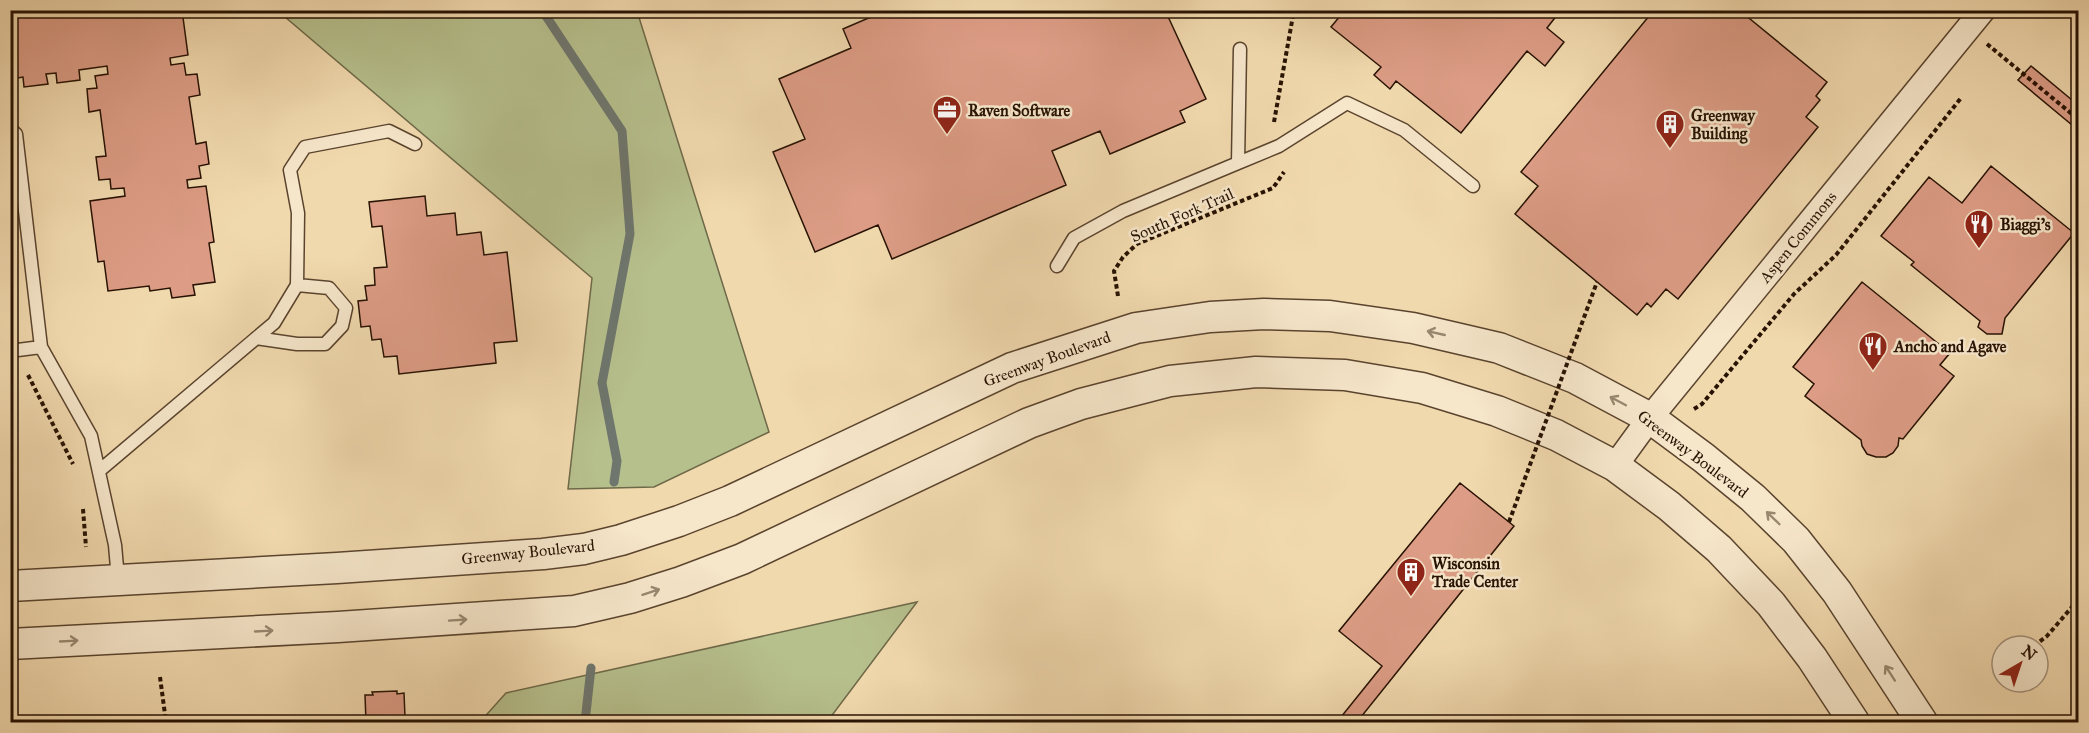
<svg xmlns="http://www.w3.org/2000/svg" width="2089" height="733" font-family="'IM FELL Great Primer',serif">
<rect width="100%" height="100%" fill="#f1d9ae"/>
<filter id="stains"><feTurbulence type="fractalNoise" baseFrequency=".00333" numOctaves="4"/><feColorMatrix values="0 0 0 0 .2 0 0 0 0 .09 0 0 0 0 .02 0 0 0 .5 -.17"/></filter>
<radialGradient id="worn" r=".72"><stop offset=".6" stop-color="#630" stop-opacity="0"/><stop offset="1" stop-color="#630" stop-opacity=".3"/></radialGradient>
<!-- green -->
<path fill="#b6c08d" stroke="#6e6948" stroke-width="1.5" d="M278 11H637L769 432 654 487 568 489 592 278Z
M917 602 827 722H480L506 693Z"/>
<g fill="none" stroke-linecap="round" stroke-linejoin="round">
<!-- stream -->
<path stroke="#6e766e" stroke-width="9" d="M542 10 622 131 630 234 602 383 617 461 614 482
M585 722 591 668"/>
</g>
<!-- building -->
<path fill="#dc9c85" stroke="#271203" stroke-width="1.5" d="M10 10H182L188 55 170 58 171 65 184 63 186 75 197 74 200 95 189 97 196 144 206 142 209 164 199 166 201 178 187 180 188 188 206 186 214 242 209 243 215 282 193 285 195 295 172 298 170 288 150 291 149 286 108 291 104 261 98 262 90 201 125 196 124 188 111 189 110 179 99 180 96 157 106 156 100 110 89 112 87 89 97 88 95 76 108 74 107 66 79 70 80 80 57 83 56 73 46 74 48 84 24 87 23 77 11 79Z
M887 10H1165L1206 99 1180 111 1185 122 1110 154 1100 131 1052 151 1066 185 892 259 878 225 815 252 773 152 805 139 779 79 851 48 843 29Z
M1345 10H1561L1547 28 1564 42 1545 66 1527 51 1461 133 1396 81 1390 89 1374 75 1381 67 1331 27Z
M1654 10H1677L1680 13 1683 10H1739L1827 82 1816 96 1820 100 1806 117 1818 127 1678 299 1666 289 1651 307 1647 303 1637 315 1515 214 1538 186 1521 172Z
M2031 66 2078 105V130L2018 80Z
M1991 166 2074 233 2005 318 2002 334H1987L1978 327 1980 321 1911 265 1914 262 1881 236 1929 177 1962 203Z
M425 196 427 216 455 213 457 235 481 232 484 255 507 252 517 341 494 343 496 363 399 374 397 356 384 357 381 339 372 340 370 326 361 327 358 301 367 300 365 286 375 285 374 268 387 267 382 226 372 227 369 202Z
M1862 282 1950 353 1940 365 1954 376 1903 439 1899 438 1898 446 1893 453 1886 457H1876L1867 454 1862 446 1861 440 1805 396 1814 384 1793 367Z
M1460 483 1514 526 1357 722H1337L1382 666 1339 631Z
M397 691V694L404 693 405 717 433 716 434 722H366L365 695H373L372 692Z"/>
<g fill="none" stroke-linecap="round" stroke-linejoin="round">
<!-- service casing -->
<g stroke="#5a442e" stroke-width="15">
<path id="service" d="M10 129 16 134 41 347
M1238 163 1279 146 1347 103 1404 130 1473 186
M1057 266 1074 238 1123 211 1238 163 1240 49
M256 338 297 344H325L342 326 346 308 329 288 297 285
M10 351 41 347 91 436 115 545 118 579
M99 471 274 323 297 285 298 213 290 170 305 147 389 131 415 144"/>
</g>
<!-- minor casing -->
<g stroke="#5a442e" stroke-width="27">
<path id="minor" d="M1615 466 1650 418 1983 10"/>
</g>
<!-- tertiary casing -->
<g stroke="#5a442e" stroke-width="33">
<path id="tertiary" d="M10 586 337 568 543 554 584 549 621 540 679 521 730 501 1012 368 1136 328 1210 317 1264 314 1330 316 1413 328 1499 348 1575 378 1650 418 1704 458 1753 498 1796 540 1837 592 1922 722
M10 644 338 627 574 611 630 598 681 582 742 559 1029 423 1081 404 1170 381 1256 372 1345 375 1422 388 1497 411 1556 435 1615 466 1669 506 1719 549 1771 604 1812 658 1854 722"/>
</g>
<!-- path -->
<path stroke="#271203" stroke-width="4" stroke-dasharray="4.5 3" stroke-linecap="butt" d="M1987 44 2078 119
M1274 122 1294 10
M1118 296 1114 271 1123 257 1137 244 1273 188 1284 172
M28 375 73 464
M1694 409 1702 404 1794 294 1836 255 1961 98
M83 509 86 547
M2034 646 2047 636 2078 600
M160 677 166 722"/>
<!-- service -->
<use href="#service" stroke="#f6e6ca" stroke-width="12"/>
<!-- minor -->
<use href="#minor" stroke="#f6e6ca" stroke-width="24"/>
<!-- tertiary -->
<use href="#tertiary" stroke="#f6e6ca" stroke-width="30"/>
<!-- path-bridge -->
<path stroke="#271203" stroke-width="4" stroke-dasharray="4.5 3" stroke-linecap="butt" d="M1509 522 1597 282"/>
</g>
<!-- one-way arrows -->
<defs><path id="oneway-shaft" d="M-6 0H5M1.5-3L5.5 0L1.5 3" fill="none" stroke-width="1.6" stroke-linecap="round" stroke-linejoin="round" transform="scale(1.5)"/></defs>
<g stroke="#998770">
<use href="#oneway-shaft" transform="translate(1436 333) rotate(-167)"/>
<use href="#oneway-shaft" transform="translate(1618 401) rotate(-152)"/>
<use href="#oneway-shaft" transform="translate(1773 518) rotate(-136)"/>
<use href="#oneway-shaft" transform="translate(651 592) rotate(-18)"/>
<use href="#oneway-shaft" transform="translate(458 620) rotate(-4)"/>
<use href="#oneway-shaft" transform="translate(264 631) rotate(-3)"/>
<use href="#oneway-shaft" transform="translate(69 641) rotate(-3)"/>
<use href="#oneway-shaft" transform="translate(1890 673) rotate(-123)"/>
</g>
<!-- icons -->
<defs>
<g id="office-pin" transform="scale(1.5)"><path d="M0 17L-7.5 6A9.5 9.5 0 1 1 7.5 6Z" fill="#8f2418" stroke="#f6e6ca"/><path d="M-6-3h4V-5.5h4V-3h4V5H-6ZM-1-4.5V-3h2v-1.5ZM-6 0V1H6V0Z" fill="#fff"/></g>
<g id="building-pin" transform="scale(1.5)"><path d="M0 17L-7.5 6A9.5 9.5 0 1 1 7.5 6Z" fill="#8f2418" stroke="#f6e6ca"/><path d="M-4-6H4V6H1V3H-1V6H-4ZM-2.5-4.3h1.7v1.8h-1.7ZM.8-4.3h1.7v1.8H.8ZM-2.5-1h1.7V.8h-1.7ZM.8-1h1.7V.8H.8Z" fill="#fff"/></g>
<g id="restaurant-pin" transform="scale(1.5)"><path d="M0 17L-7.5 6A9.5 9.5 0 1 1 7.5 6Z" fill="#8f2418" stroke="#f6e6ca"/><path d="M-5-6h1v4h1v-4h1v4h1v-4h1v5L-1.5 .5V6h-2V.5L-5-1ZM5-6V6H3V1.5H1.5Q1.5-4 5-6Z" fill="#fff"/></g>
</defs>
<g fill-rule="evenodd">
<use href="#office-pin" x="947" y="110"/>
<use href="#building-pin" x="1670" y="124"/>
<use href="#restaurant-pin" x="1979" y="224"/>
<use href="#restaurant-pin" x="1873" y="346"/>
<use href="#building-pin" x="1411" y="572"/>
</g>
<g text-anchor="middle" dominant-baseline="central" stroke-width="5" stroke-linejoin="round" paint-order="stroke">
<!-- poi labels -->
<g font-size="16" font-weight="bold" fill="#271203" stroke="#f6e6ca" text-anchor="start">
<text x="968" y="110">Raven Software</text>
<text x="1691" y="115">Greenway<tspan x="1691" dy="18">Building</tspan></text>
<text x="2000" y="224">Biaggi's</text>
<text x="1894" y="346">Ancho and Agave</text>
<text x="1432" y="563">Wisconsin<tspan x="1432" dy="18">Trade Center</tspan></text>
</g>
<!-- street labels -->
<g font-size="16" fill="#271203" stroke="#f6e6ca">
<text transform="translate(1182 215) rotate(-24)">South Fork Trail</text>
<text transform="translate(1798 237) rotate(-51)">Aspen Commons</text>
<text transform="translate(1047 359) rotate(-20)">Greenway Boulevard</text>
<text transform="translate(1693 454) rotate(37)">Greenway Boulevard</text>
<text transform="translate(528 552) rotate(-6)">Greenway Boulevard</text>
</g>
</g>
<!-- margin -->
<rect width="2089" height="733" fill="none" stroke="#f1d9ae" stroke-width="36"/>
<rect x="12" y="12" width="2065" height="709" fill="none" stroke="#271203" stroke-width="3"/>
<rect x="18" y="18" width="2053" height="697" fill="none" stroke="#271203" stroke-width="1.5"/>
<!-- north arrow -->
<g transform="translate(2020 664) rotate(39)"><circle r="28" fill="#f6e6ca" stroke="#a3917a" stroke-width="1.5"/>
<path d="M0-4.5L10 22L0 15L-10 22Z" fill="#8f2418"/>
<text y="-9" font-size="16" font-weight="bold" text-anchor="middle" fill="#271203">N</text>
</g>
<rect width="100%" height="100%" filter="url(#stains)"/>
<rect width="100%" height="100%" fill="url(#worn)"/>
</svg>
